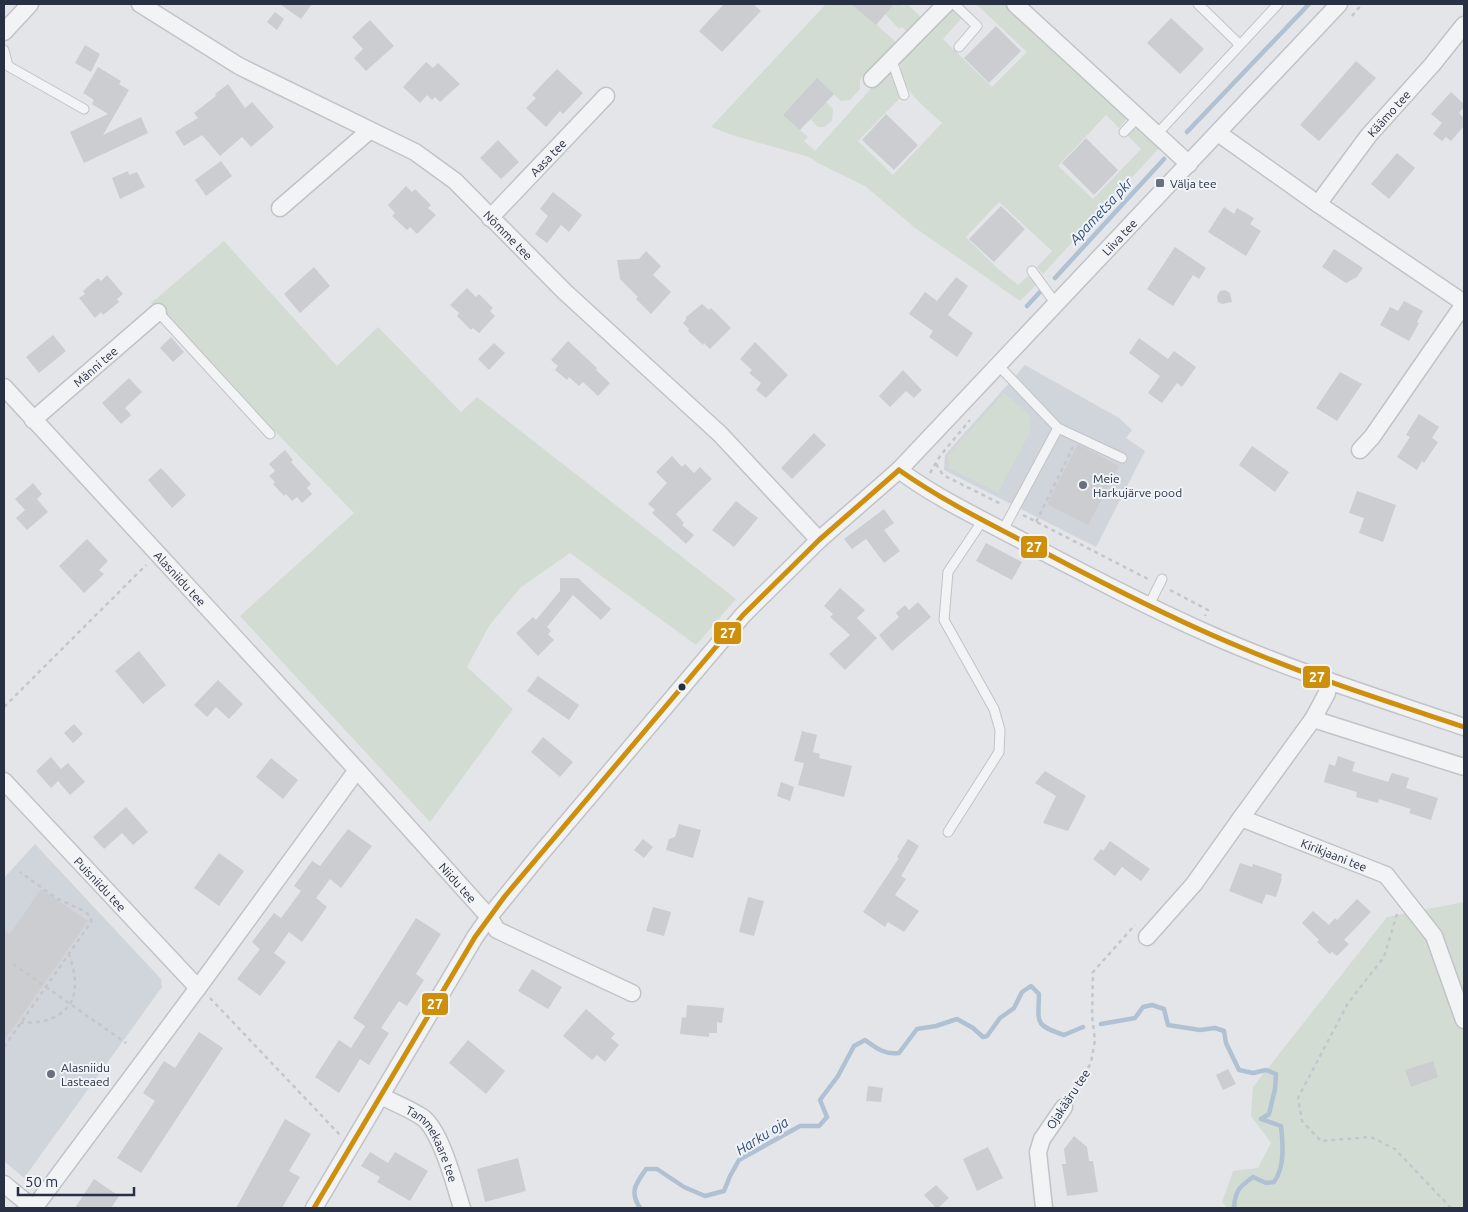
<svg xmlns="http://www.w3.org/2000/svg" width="1468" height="1212" font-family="Ubuntu,sans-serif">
<rect width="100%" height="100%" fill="#e3e5e8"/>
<!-- built -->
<path fill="#d0d4db" d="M1025 365 1119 418 1132 430 1126 438 1145 451 1096 547 944 470 945 455Z
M35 844 161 979 162 987 24 1178 4 1161V878Z"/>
<!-- green -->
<path fill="#d3dcd3" d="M826 4H858L856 7 895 41 897 47 869 77 866 74 860 79V89L850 100 841 101 817 79 784 115 808 137 804 141 815 151 876 83 887 73H891L900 98 858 141 893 175 942 123C924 106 896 87 901 59L950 9H953L961 17 960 20 943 39 992 87 1027 52 976 4H1006L1127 115 1126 120 1119 128 1106 115 1058 166 1093 199 1141 149 1127 135 1135 125 1160 147 1043 274 1037 267 1052 251 999 202 966 237 997 268 1018 285 1028 276 1037 284 1020 301 914 227 865 186 820 164 809 157 732 135 711 127Z
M894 4H901L903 6 907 4 919 15 921 23 913 31 905 30 902 27 899 29 885 14Z
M826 102 833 109 832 121 824 127H818L810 119Z
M224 241 337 366 378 327 461 412 477 397 736 599 696 645 570 553 520 588 489 626 467 667 513 709 430 822 240 616 354 513 151 303Z
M1004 393 1029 415 1031 430 998 493 949 468 948 455Z
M1464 902V1208H1227L1222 1202 1233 1171 1258 1168 1271 1143 1251 1116 1253 1087 1387 917Z"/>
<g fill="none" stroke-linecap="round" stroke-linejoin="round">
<!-- stream -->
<path stroke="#b0c1d4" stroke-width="4.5" d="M1187 132 1309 4
M1055 278 1164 159
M1027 306 1040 292
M1101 1024 1135 1018 1143 1007 1152 1005 1164 1009 1168 1025 1200 1030 1215 1028 1224 1031 1226 1043 1239 1070 1253 1073 1266 1070 1276 1074 1275 1089 1269 1114 1261 1119 1281 1126C1283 1144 1285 1167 1274 1182L1266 1183 1253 1177C1239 1187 1235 1191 1234 1208
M640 1208C629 1191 636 1184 646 1169H657L684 1187 705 1196 724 1191 730 1176 739 1160 800 1126H819L827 1117 820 1100 838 1076 854 1046 865 1040C876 1048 885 1055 899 1053L917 1029 936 1026 957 1019 973 1028 983 1037 987 1036 1000 1018 1014 1008 1022 992 1031 986 1039 994C1038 1024 1035 1025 1064 1035L1083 1027"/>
</g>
<!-- building -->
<path fill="#cbcdd0" d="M280 4H312L301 19Z
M724 4H753L761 11 722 52 699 31Z
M851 4H894L876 25Z
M275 12 284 19 277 30 267 22Z
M1171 18 1204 49 1180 74 1147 43Z
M370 20 394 46 366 71 354 58 363 49 352 37Z
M996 26 1021 51 989 83 964 58Z
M85 45 100 54 91 72 75 63Z
M1356 61 1376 78 1319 141 1300 125Z
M426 62 433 68 438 63 460 84 440 102 435 97 432 100 427 95 420 103 403 87Z
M98 67 121 81 119 84 129 90 103 135 141 117 148 133 84 163 70 132 108 114 92 104 94 100 83 93Z
M557 69 583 93 563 114 560 111 546 127 526 108 536 98 532 95Z
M817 78 834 94 800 130 783 115Z
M228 84 245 108 252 102 274 127 251 147 242 137 220 156 202 135 184 146 175 132 198 118 194 113 216 96 215 94Z
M1451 92 1464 104V107L1459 113 1464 118V126L1451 141 1446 137 1442 141 1433 134 1442 123 1431 114Z
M886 114 918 145 894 170 862 140Z
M1086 138 1118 170 1094 195 1062 163Z
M498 140 519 162 501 179 480 158Z
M1397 153 1415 168 1389 199 1371 184Z
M221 161 232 176 206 196 195 180Z
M128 171 129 175 137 172 145 187 120 199 112 178Z
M406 186 412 192 415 189 431 205 428 208 436 215 417 234 410 227 407 230 392 216 395 213 388 205Z
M553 192 582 215 569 232 561 225 547 243 535 234 548 216 540 209Z
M1001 206 1025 229 994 262 969 239Z
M1224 207 1234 214 1237 208 1254 218 1250 224 1261 231 1246 256 1208 232Z
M1175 247 1206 268 1199 279 1193 275 1173 306 1147 289Z
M1334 249 1363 268 1357 277 1346 283 1322 267Z
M646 251 661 266 653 275 671 292 651 314 636 299 638 297 620 279 617 260 639 259Z
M314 267 330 286 300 313 284 294Z
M107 275 123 294 117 299 119 302 103 315 101 312 95 318 79 298 85 294 83 291 98 278 101 281Z
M956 277 968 286 948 315 973 333 957 357 929 337 933 331 909 314 925 292 937 301Z
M467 288 476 297 479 294 493 308 490 311 495 316 479 333 473 328 471 330 457 316 459 313 450 305Z
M1225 290 1230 293 1232 302 1222 304 1218 302 1217 296 1220 291Z
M1404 301 1423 311 1417 322 1419 323 1409 341 1380 325 1390 307 1398 311Z
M702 304 709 310 711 308 731 328 710 349 704 343 703 345 688 331 689 329 683 323 686 320V317Z
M53 335 66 351 39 373 26 357Z
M171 337 184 352 173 362 160 348Z
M1139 338 1168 359 1174 351 1196 367 1182 387 1177 383 1162 403 1148 393 1160 376 1129 353Z
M568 341 597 368 596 370 610 383 598 396 583 382 579 386 569 377 567 380 555 370 558 366 551 360Z
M755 342 788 375 766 398 756 390 761 383 749 373 752 370 740 359Z
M494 343 505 353 489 370 478 359Z
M903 370 922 390 914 398 906 391 890 407 879 396Z
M1340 372 1362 384 1337 421 1316 408Z
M129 378 142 392 125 408 131 415 121 424 102 403Z
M1419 414 1439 427 1432 438 1438 442 1424 463 1422 461 1417 470 1397 457 1410 437 1406 435Z
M814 433 826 445 792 479 781 468Z
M1078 444 1119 466 1088 525 1047 504Z
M1252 446 1289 472 1275 492 1239 465Z
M285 450 293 460 291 462 311 484 307 488 312 494 302 503 297 497 292 501 286 494 284 496 273 484 275 482 269 476 275 471 269 464Z
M672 456 682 467 685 464 694 473 700 467 712 479 676 514 684 523 682 525 694 535 686 544 652 513 655 510 648 504 667 483 656 472Z
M161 468 186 495 172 508 148 480Z
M33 483 42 494 37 499 48 512 27 530 16 518 25 510 15 499Z
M1357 491 1396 505 1383 542 1359 533 1364 518 1349 513Z
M736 501 758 518 734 547 712 530Z
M884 509 894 523 884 530 900 551 884 563 866 539 852 549 844 539Z
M87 539 108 561 99 570 104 574 84 593 59 566Z
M986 543 1022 562 1012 580 976 561Z
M560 578H578L611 609 601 620 573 595 547 627 551 631 548 634 554 640 538 656 516 633 533 617 536 620 560 591Z
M840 588 865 610 857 618 877 638 845 670 829 654 850 635 830 617 833 614 824 606Z
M918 602 931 617 892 651 879 635 899 617 896 613 905 605 909 610Z
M139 651 166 685 143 704 115 671Z
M538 676 579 705 569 720 527 691Z
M218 680 243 704 229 719 216 707 207 717 194 705Z
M74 724 83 734 73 743 64 733Z
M802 731 817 735 813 752 820 754 819 758 852 766 844 797 798 785 804 763 794 761Z
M543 737 573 762 560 777 531 752Z
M1338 756 1355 762 1352 771 1388 782 1392 773 1409 778 1406 788 1438 798 1431 820 1409 813 1411 809 1379 799 1378 803 1356 797 1357 792 1324 782 1329 764 1335 766Z
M51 757 61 769 68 763 85 782 70 795 58 781 51 788 36 771Z
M271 758 298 780 283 799 256 777Z
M1045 771 1086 796 1068 831 1043 823 1056 796 1035 783Z
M781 782 794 787 790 801 777 796Z
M126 807 148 832 133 845 122 833 104 849 93 837Z
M679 824 701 830 693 858 666 850 669 839 675 837Z
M348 829 372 846 341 888 330 879 316 898 327 907 302 942 289 932 274 953 286 962 260 996 237 979 260 949 252 942 274 913 281 918 301 891 294 886 312 861 320 866Z
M643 839 653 847 644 858 634 850Z
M908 839 919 846 901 876 906 879 895 895 919 911 904 932 888 922 885 927 863 912 899 858 897 857Z
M1110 841 1150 869 1141 881 1122 867 1115 876 1093 859 1101 849 1103 851Z
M219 853 244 871 219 906 194 888Z
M1240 863 1252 867 1253 864 1282 874 1281 878 1282 879 1276 897 1266 894 1262 904 1229 891Z
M41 889 88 921 4 1041V930L10 934Z
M748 897 764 901 754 936 739 932Z
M1357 899 1371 912 1344 940 1349 944 1337 956 1332 952 1330 954 1317 942 1319 940 1302 923 1313 911 1329 925 1335 918 1337 920Z
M653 907 671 912 664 936 646 931Z
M416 918 441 934 416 974 424 980 407 1006 399 1001 381 1028 389 1033 369 1065 360 1059 339 1093 315 1077 339 1040 351 1048 365 1026 353 1018Z
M532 969 562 987 548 1009 518 991Z
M687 1005 724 1008 722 1023 717 1022V1033H709V1037L680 1034 682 1017 686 1018Z
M586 1009 615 1034 611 1038 619 1045 605 1062 597 1055 592 1060 563 1036Z
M199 1032 223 1048 141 1173 117 1158 155 1101 143 1093 164 1061 175 1068Z
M468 1040 505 1071 486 1094 449 1063Z
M1433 1061 1438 1077 1411 1087 1405 1070Z
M1228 1069 1236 1084 1223 1090 1216 1075Z
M868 1086 883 1088 881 1102 866 1101Z
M285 1119 311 1134 289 1171 300 1177 282 1208H236Z
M1074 1136 1087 1147 1089 1161H1093L1098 1192 1067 1196 1062 1164H1066L1064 1149Z
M988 1147 1003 1178 977 1191 963 1159Z
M370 1152 388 1163 395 1152 428 1171 410 1201 377 1182 380 1177 361 1166Z
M518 1158 526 1191 485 1202 477 1169Z
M94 1179 119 1196 111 1208H75Z
M936 1185 949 1198 938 1208H936L924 1195Z"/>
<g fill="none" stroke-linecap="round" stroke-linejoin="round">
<!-- lane casing -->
<g stroke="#c1c3c6" stroke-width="11">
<path id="lane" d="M954 4 977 26 959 47
M1240 45 1278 4
M4 50 8 66 84 109
M892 61 904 95
M1124 132 1139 116
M1157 134 1240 45 1198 4
M1032 271 1056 304
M158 312 270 434
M998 365 1058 428 1003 530
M1058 428 1122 458
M1149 605 1162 579
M948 832 999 752 1000 730 994 709 944 620 948 572 983 520"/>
</g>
<!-- street casing -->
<g stroke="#c1c3c6" stroke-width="19">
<g id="street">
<path id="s1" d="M140 4 239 66 415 152 455 181 565 292 720 434 819 540"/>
<path d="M1015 4 1189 164"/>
<path d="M4 32 30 4"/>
<path d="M872 79 946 4"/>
<path d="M1218 133 1318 204 1464 303"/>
<path id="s2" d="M1318 204 1369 135 1432 65 1464 25"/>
<path d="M280 208 369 131"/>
<path id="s3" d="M490 218 606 96"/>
<path id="s4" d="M4 387 357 770 489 917 497 930 632 993"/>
<path id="s5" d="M33 420 158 312"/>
<path d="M1360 450 1372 437 1464 304"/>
<path d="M899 470C939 500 986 521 1030 545 1089 576 1148 607 1209 634 1292 671 1379 698 1464 727"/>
<path id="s6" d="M1329 681 1327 693 1313 719 1241 818 1386 875 1434 936 1464 1020"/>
<path d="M1313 719 1464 767"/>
<path id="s7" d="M4 781 198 988"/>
<path d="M1147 937 1194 884 1241 818"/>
<path id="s8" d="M381 1096C395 1103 410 1109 422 1117 441 1130 455 1186 462 1208"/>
<path d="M4 1184 33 1208"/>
<path d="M34 1208 203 981 357 770"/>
<path id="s9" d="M314 1208 475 937 489 917 537 858 743 615 819 540 899 470 1339 4"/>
<path d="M1044 1208 1038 1152 1042 1139 1064 1107"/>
</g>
</g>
<!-- path -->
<path stroke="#c4c6cb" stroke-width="2.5" stroke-dasharray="4 4" stroke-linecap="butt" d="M1352 16 1362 4
M936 464 943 475 1003 505
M930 473 940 456 970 420
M1023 515 1150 580
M1036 522 1073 447
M1170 590 1208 610 1205 616
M4 707 146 565
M1397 914 1384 957 1348 1003 1298 1098 1302 1121 1321 1141 1371 1137 1395 1149 1451 1208
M13 964 126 1043
M210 998 340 1135
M20 1023C28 1022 37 1023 44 1021 80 1011 79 983 69 954
M4 1047 91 922V917L84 911 56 898 20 872
M1071 1095 1091 1063 1095 1040 1092 1016 1093 972 1135 925"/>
<!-- lane -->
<use href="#lane" stroke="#f2f3f5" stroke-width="9"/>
<!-- street -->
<use href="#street" stroke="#f2f3f5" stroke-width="16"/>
<!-- bus-1 casing -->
<g stroke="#f0f3f7" stroke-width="9">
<path id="bus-1" d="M899 470C943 501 992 525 1040 550 1106 585 1172 619 1240 647 1313 678 1389 702 1464 727
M314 1208 475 937 505 896 743 615 819 540 899 470"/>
</g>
<!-- bus-1 -->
<use href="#bus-1" stroke="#ce8f0d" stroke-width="5"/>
</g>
<!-- markers -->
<g fill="#69707d" stroke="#f0f3f7" stroke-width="2">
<rect x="1155" y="178" width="10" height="10" rx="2.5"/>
<circle cx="1083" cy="485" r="5"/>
<circle cx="51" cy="1074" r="5"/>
</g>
<circle fill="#283143" stroke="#f0f3f7" stroke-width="2" cx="682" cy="687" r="4.5"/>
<g text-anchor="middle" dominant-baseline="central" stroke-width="4" stroke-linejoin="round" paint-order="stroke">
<!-- street labels -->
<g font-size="12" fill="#283143" stroke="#f0f3f7">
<text stroke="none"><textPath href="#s2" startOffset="115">Käämo tee</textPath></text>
<text stroke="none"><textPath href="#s3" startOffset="84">Aasa tee</textPath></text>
<text stroke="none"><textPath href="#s1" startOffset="438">Nõmme tee</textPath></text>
<text stroke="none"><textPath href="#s9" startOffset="1268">Liiva tee</textPath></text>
<text stroke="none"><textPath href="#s5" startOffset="82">Männi tee</textPath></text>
<text stroke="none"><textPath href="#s4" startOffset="260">Alasniidu tee</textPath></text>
<text stroke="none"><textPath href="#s6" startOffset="264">Kirikjaani tee</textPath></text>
<text stroke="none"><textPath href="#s4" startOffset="672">Niidu tee</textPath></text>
<text stroke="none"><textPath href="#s7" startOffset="141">Puisniidu tee</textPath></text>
<text transform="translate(1068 1099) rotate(-57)">Ojakääru tee</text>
<text stroke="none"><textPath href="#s8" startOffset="74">Tammekaare tee</textPath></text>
</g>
<!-- poi labels -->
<g font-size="12" fill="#283143" stroke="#f0f3f7" text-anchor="start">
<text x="1170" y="183">Välja tee</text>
<text x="1093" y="478">Meie<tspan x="1093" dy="14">Harkujärve pood</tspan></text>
<text x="61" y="1067">Alasniidu<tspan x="61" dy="14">Lasteaed</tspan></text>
</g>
<!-- water labels -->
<g font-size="14" font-style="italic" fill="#304e79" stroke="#f0f3f7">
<text transform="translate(1101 211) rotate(-47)">Apametsa pkr</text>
<text transform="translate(762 1136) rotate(-32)">Harku oja</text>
</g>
</g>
<g stroke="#f0f3f7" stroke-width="2">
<rect x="1020" y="535" width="28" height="24" rx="5" fill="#ce8f0d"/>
<rect x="713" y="621" width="29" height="24" rx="5" fill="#ce8f0d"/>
<rect x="1302" y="665" width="29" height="24" rx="5" fill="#ce8f0d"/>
<rect x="421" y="992" width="28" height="24" rx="5" fill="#ce8f0d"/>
</g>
<g font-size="14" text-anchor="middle" font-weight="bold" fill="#fff">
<text x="1034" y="552">27</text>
<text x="728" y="638">27</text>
<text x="1317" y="682">27</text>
<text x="435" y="1009">27</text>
</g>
<!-- border -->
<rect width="1468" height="1212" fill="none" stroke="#283143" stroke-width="10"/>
<!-- scale -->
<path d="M18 1187v8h116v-8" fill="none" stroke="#283143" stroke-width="2.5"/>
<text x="25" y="1187" font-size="15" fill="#283143" stroke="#f0f3f7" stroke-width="4" paint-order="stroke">50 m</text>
</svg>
